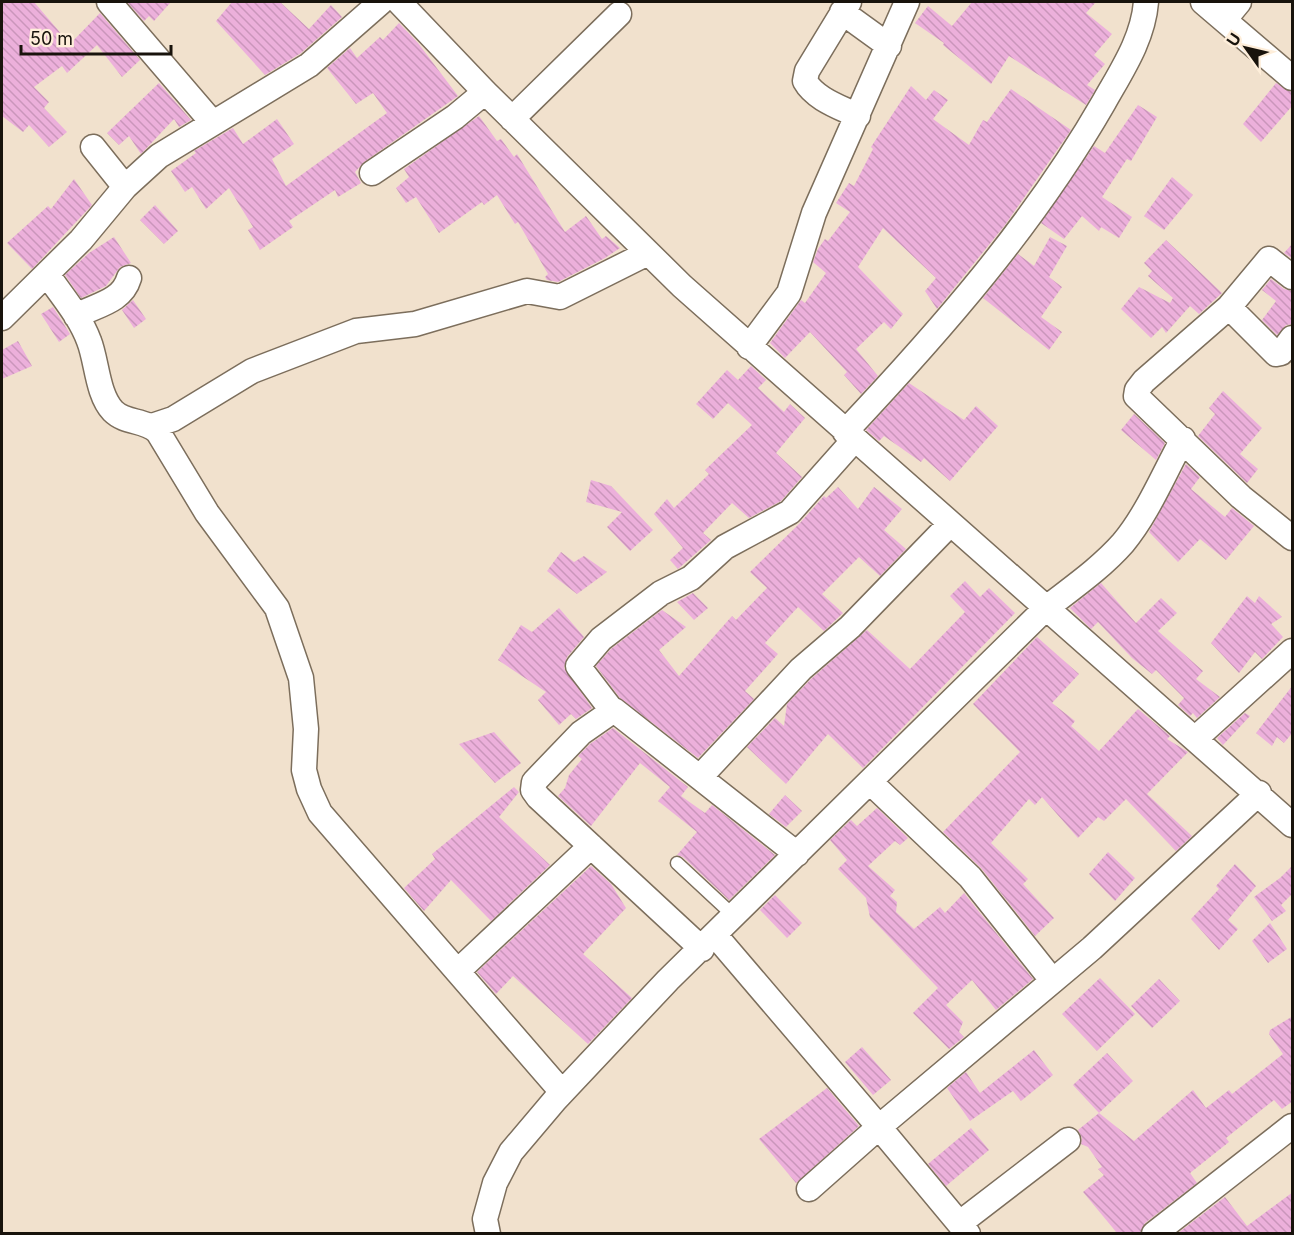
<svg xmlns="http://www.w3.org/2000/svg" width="1294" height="1235" font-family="Inter,sans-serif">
<defs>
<pattern id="building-back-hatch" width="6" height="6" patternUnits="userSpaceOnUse" patternTransform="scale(1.5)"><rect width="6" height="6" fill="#ecb0db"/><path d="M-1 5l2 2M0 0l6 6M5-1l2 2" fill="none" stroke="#ca96bb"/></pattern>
</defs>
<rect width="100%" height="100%" fill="#f1e1cd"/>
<!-- building -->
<path fill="url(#building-back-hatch)" d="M2 2H34L70 44 100 13 140 60 122 77 97 45 67 73 62 66 34 87 49 102 44 108 67 132 49 147 29 125 23 132 2 116Z
M127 2H171L154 21 149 16 144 21Z
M232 2H280L309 29 331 5 342 17 301 53 265 75 216 21Z
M972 2H1096L1086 13 1112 34 1094 55 1105 64 1087 85 1095 90 1086 105 1009 56 991 84 943 45 944 43 915 23 928 6 952 26Z
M399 23 418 43 458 96 364 162 355 172 361 183 338 197 335 190 289 221 293 227 260 250 248 230 253 227 229 188 206 209 192 187 185 192 171 171 196 153 194 151 233 128 243 144 277 119 294 144 272 159 286 186 387 113 373 93 356 104 327 68 350 48 357 58 380 37 383 40Z
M159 83 191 120 179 127 174 119 141 154 129 136 119 145 107 133Z
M1276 83 1293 93V105L1261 142 1243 124Z
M911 86 926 100 934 90 948 100 933 119 969 145 983 120 987 122 1011 89 1071 130 1005 225 937 309 925 291 936 278 883 228 858 267 903 314 891 329 884 322 856 349 878 376 861 394 844 375 847 372 810 332 785 358 770 343 801 300 805 303 826 273 813 262 818 249 825 239 828 241 850 212 836 203 849 183 854 186 873 149 871 147Z
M1138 105 1157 117 1131 161 1127 159 1102 197 1132 217 1119 238 1101 227 1099 231 1082 216 1064 239 1041 223 1094 146 1105 153Z
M479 116 497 141 501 139 514 157 517 154 565 232 586 216 602 239 606 236 620 248 605 258 558 282 547 280 545 277 548 274 518 222 515 224 497 195 484 205 482 202 439 233 416 197 406 203 396 188 409 177 404 169Z
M1172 177 1193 195 1164 230 1144 216Z
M74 179 92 205 32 269 7 243 48 206 51 209Z
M155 205 178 231 164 244 140 220Z
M114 237 131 263 120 267 106 286 81 298 65 275 89 253Z
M1050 237 1067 246 1049 277 1062 287 1041 317 1062 332 1049 350 983 298 1018 254 1034 266Z
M1166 240 1222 293 1199 314 1190 306 1166 333 1162 327 1151 338 1121 309 1139 287 1170 303 1173 298 1148 276 1152 271 1144 263Z
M1293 243V259L1284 253Z
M1271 279 1284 289 1293 291V324L1286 325 1277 335 1262 320 1276 301 1262 290Z
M133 300 146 319 134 328 122 310Z
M53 307 70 334 59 342 41 314Z
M18 341 32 366 2 379V350Z
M751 366 766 380 758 388 784 412 790 404 805 418 776 453 802 477 781 501 749 518 732 503 703 533 711 540 678 569 670 560 683 548 654 514 667 499 674 508 709 474 705 470 752 425 728 403 713 419 696 404 727 370 738 380Z
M909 383 964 420 976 406 998 426 950 481 924 458 921 462 884 436 879 441 866 430Z
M1223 391 1262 428 1240 454 1258 469 1247 483 1198 436 1215 414 1209 408Z
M1134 414 1165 443 1156 460 1121 430Z
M1186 464 1200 477 1191 489 1225 517 1232 508 1254 526 1226 560 1200 539 1178 562 1149 532Z
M591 480 611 486 653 530 630 551 607 527 622 512 586 502Z
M838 487 858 509 874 487 902 509 884 530 906 549 880 576 859 557 822 594 843 613 824 631 798 607 765 643 778 654 745 691 754 699 698 758 620 698 596 666 611 649 662 610 686 627 659 650 679 676 732 616 736 620 767 588 750 572 800 523 824 496 826 498Z
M561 552 574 562 584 556 607 572 577 594 547 571Z
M965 581 980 597 989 588 1015 613 863 768 828 734 786 784 747 747 775 718 784 726 787 704 811 679 867 630 910 669 965 612 950 596Z
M1101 583 1136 623 1161 598 1177 613 1158 631 1203 671 1196 679 1220 697 1197 718 1193 713 1190 716 1178 705 1184 698 1156 670 1152 674 1132 658 1098 622 1091 629 1070 608Z
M693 593 708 608 694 620 677 602Z
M1247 596 1255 603 1259 596 1282 617 1271 624 1283 637 1262 659 1255 652 1239 673 1211 643Z
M559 608 584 637 567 657 564 668 592 708 576 719 571 714 559 725 538 700 546 692 498 660 521 625 532 632Z
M1037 637 1079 674 1052 703 1075 721 1071 726 1099 751 1138 709 1170 736 1167 739 1188 752 1147 794 1192 836 1176 851 1126 799 1104 821 1098 817 1078 838 1042 797 1035 805 1029 799 991 843 1028 879 1023 884 1054 918 1035 936 981 868 943 832 1020 752 973 704Z
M1293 685V732L1284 743 1277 737 1272 746 1256 733Z
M1245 713 1250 716 1223 745 1217 738Z
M613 728 688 787 681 796 705 813 712 805 775 855 729 900 683 857 677 855 697 832 658 801 670 787 640 763 591 826 558 796 565 788 569 775 582 759 578 756 590 744Z
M494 732 521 763 495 783 459 744Z
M514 787 519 792 499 817 550 865 491 921 451 880 424 911 404 888 435 859 432 854Z
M785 795 802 811 786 827 769 814Z
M877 808 908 838 900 845 895 841 868 866 895 890 890 896 897 902 896 912 914 929 940 907 945 913 964 893 1033 979 996 1010 972 980 946 1005 963 1022 959 1032 964 1037 949 1049 913 1013 938 988 870 917 866 898 838 869 847 860 830 840 851 820 857 826Z
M1108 852 1135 878 1115 901 1089 874Z
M1235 864 1256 886 1228 920 1238 929 1219 950 1191 919 1219 889 1216 886Z
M1293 865V893L1281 905 1286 911 1272 921 1254 897 1280 878Z
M591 866 611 884 626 908 583 954 632 998 588 1044 513 976 496 994 477 972Z
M775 895 802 923 787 938 760 910Z
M1270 923 1287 949 1268 963 1252 941Z
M1100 978 1135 1014 1097 1051 1062 1014Z
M1159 979 1180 1001 1152 1028 1131 1006Z
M1293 1016V1101L1282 1109 1274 1100 1226 1138 1229 1142 1190 1173 1197 1183 1145 1223 1140 1233H1117L1083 1192 1104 1175 1098 1169 1102 1167 1088 1147 1081 1144 1082 1138 1078 1130 1099 1113 1134 1141 1193 1090 1206 1108 1229 1090 1232 1094 1283 1054 1269 1034 1270 1030Z
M862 1047 891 1080 873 1095 845 1062Z
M1034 1050 1053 1075 1021 1101 1013 1091 970 1121 947 1088 966 1072 980 1093Z
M1107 1053 1133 1081 1099 1113 1073 1085Z
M827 1088 859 1126 796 1183 759 1139Z
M971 1128 989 1150 946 1186 928 1164Z
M1293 1192V1233H1178L1225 1197 1247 1226Z"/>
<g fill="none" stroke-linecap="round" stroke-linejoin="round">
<!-- service casing -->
<g stroke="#7c6e5c" stroke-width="15">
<path id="service" d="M677 863 734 916"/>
</g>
<!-- minor casing -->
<g stroke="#7c6e5c" stroke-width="27">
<path id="minor" d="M109 2 212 122
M399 2 485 92 682 286 1292 825
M849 2 807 71 805 81C815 99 840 107 858 116
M1203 2 1292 78
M842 12 889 46
M1225 19 1239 2
M512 119 619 14
M93 147 125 187
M372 173 455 117 485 92
M47 274C61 295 80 316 89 341 97 361 97 394 113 411 126 424 145 419 158 432L207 513 277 608 301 678 306 729 304 770 309 789 320 813 562 1092
M1292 277 1269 259 1229 307 1144 381 1137 390 1136 396 1241 497 1292 538
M1229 307 1276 354 1281 353 1292 338
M76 316C96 305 122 302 129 278
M2 318 81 240 125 187 159 156 309 65 381 2
M749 347 789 293 814 213 907 2
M152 426 173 419 252 371 356 331 415 324 527 291 560 297 648 253
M845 432C941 330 1034 224 1104 102 1122 70 1143 39 1146 2
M611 709 578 666 601 639 661 593 691 578 725 547 790 512 854 440
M1196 738 1292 651
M700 777 801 669 850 627 950 524
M870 782 970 877 1052 980
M715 935 879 1127 809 1189
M702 949 538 797 533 790 534 782 581 733 614 710 797 854
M459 970 591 846
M960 1223 1068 1140
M488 1234 485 1219 495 1183 511 1152 555 1100 668 980 1045 609C1072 588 1101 568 1123 543 1148 513 1164 473 1183 439
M968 1234 879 1127 1092 948 1259 793
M1154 1234 1292 1126"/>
</g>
<!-- service -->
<use href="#service" stroke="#fff" stroke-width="12"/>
<!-- minor -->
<use href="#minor" stroke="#fff" stroke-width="24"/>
</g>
<!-- border -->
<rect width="1294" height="1235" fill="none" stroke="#18130c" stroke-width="6"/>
<!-- north arrow -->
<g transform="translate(1246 48) rotate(304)" stroke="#feeeda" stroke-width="4.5" paint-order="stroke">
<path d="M0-4.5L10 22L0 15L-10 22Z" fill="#18130c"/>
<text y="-9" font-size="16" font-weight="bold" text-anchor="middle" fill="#18130c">U</text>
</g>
<!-- scale -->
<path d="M21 45v9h150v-9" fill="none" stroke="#18130c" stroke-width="3"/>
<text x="30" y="45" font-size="18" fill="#18130c" stroke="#feeeda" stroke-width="4.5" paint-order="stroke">50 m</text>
</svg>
